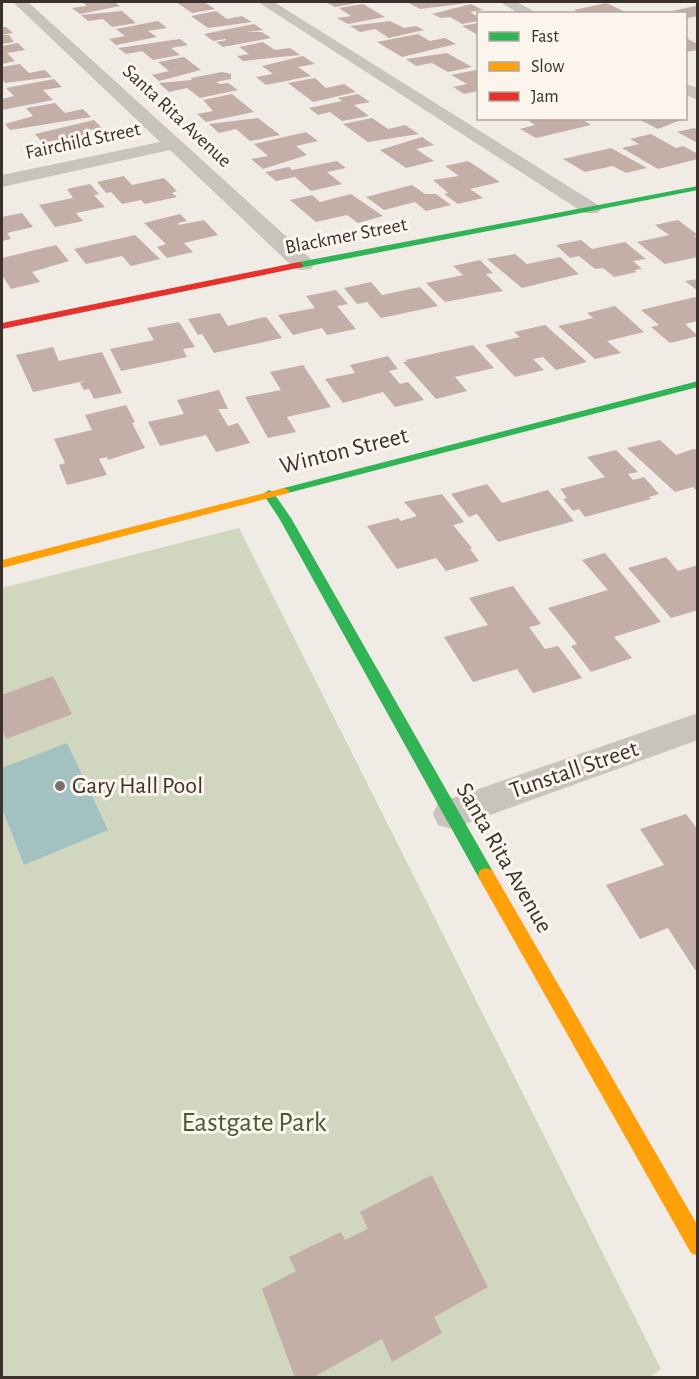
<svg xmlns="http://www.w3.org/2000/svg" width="699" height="1379" font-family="'Alegreya Sans',sans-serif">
<rect width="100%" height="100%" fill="#f0ebe5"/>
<!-- green -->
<path fill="#d1d6bf" d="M239 528 661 1369 648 1378 2 1377V588Z"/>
<!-- water -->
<path fill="#a1c2c1" d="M67 743 108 830 24 865 2 808V768Z"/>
<!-- building -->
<path fill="#c3afa7" d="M82 2H114L120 6 80 14 72 8 87 6Z
M176 2H204L215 9 192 13Z
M325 2H354L357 3 335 7Z
M407 2H468V3L420 9Z
M606 3 630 14H582L574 10Z
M363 4 385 17 348 24 337 18 351 16 339 8Z
M471 4 483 10 470 12 478 17V21L462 24 450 17 441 18 432 14Z
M695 6 698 7V16L687 18 686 14 672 11Z
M122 11 136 23 112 27 103 19 88 21 81 15Z
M216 11 227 19 242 16 252 22 208 28 191 16Z
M158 21 167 28 148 31 157 37 116 45 109 39 125 36 116 29Z
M390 21 404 28 416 26 424 30 389 38 375 29 360 32 350 26Z
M478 23V35L462 26Z
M254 24 263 30 247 32H262L271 38 223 47 216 42 227 40 225 39 213 41 204 34Z
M2 27H6L13 33 2 35H9L14 42 2 44Z
M418 34 430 41 445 38 456 44 402 57 377 42Z
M686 38 698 44V50L686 52Z
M180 39 188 45 171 48 180 55 153 60 142 51 126 54 118 48Z
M263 42 275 50 290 48 300 55 243 61 237 56 249 54 239 47Z
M18 43 25 50 7 53 15 61 2 64V46Z
M447 53 472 67 448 72 432 63 416 66 406 59Z
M303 56 315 64 298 67 311 76 266 85 256 77 273 74 262 66Z
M184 57 201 70 159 81 152 75 169 71 158 62Z
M20 64 29 73 45 70 52 77 5 83 2 79V67Z
M476 70 478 71V91L464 94 453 87 467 84 451 75Z
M222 72 231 74V79L216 82 220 84 228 83 238 90 200 98 187 88 169 92 159 83 192 80 191 78Z
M315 78 326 88 344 84 356 92 313 102 288 83Z
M54 79 62 87 43 90 53 100 2 110V99L14 96 6 88Z
M232 94 254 112 206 122 197 114 213 111 203 100Z
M358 94 370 102 354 105 369 116 342 121 330 112 318 115 309 108 342 101 338 98Z
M55 103 65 113 83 109 91 117 10 130 5 124 33 116 26 108Z
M258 118 280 135 250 141 236 129 219 133 209 124Z
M372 118 388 129 405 125 419 134 368 142 343 124Z
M524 118H580L591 125 536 138 520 129 535 125Z
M636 118H678L681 120 658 129Z
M94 120 102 128 83 131 94 143 64 149 56 140 43 143 35 134Z
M694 128 698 130V143L677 132Z
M306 132 318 141 296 146 307 155 263 169 251 159 268 156 254 144Z
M651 134 676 148 683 146 698 154V159L658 169 622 148 639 144 630 139Z
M422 137 434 145 416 149 434 161 406 168 380 150Z
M611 148 647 168 626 173 613 166 585 172 563 159Z
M337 161 346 168 327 172 342 184 311 191 295 177 276 181 265 172 289 167 292 170Z
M468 161 500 182 470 189 483 198 458 204 444 194 448 193 433 180 459 176 445 166Z
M124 176 132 185 164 178 177 191 172 193 177 197 145 204 141 200 122 204 111 192 106 193 97 182Z
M90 184 99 194 94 195 105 207 76 213 83 221 55 227 39 205 73 198 67 189Z
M412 185 425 194H436L451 205 426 211 415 202 384 210 366 197Z
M351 194 383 216 358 223 347 215 316 222 290 200 312 195 320 202Z
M22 213 33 227 7 233 11 239 2 241V217Z
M180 214 187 221 178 223 179 225 204 220 218 235 184 243 193 252 167 258 157 247 166 244 144 223Z
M678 220 698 235 694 236 698 239V257L665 264 637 242 669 235 655 225Z
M135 235 160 259 131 266 122 256 86 264 74 249Z
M581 240 592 249 625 242 646 259 633 261 642 269 634 270 637 272 614 277 603 268 595 269 579 256 570 258 556 245Z
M56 245 69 261 32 272 40 282 11 289 2 275V258Z
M515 254 527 264 560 257 579 274 522 288 487 259Z
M480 260 493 273 486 274 503 291 445 302 426 283 463 275 453 266Z
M698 279V291L685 281Z
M371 282 382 295 420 287 438 306 381 318 367 302 357 304 344 288Z
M336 290 348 304 337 306 356 329 327 335 322 328 293 335 278 315 315 308 306 296Z
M695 297 698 299V321L685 324 698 336 670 343 651 327 659 325 641 310Z
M615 306 644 332 607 341 621 353 595 359 558 326 593 318 587 313Z
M220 313 228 326 264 317 267 318 282 338 214 353 202 334 198 335 188 319Z
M179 322 195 347 183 349 187 357 121 371 110 349 154 340 147 328Z
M545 325 587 362 556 370 543 357 533 359 544 370 515 377 485 345 520 337 514 332Z
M473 345 494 368 455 377 467 391 436 399 403 362H407L405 360Z
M53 347 59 361 102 352 122 393 94 399 89 389 84 390 80 383 85 381 33 392 16 355Z
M388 356 398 369 389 371 400 384 408 382 424 400 395 407 383 392 343 403 325 379 355 373 350 365Z
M303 365 331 407 287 417 296 432 268 438 245 397 281 390 270 372Z
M219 390 228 409H218L228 426 238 423 250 443 216 452 206 435 160 446 148 422 184 414 177 400Z
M126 405 135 422 132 423 145 448 108 460 107 457 99 459 107 475 67 485 59 465 65 463 54 439 92 430 85 415Z
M660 440 676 455 693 449 698 450V492L693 487 675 492 627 448Z
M616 450 638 472 628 474 633 480 644 477 659 494 649 497 651 499 585 517 579 509 573 511 563 499 567 498 560 489 605 477 587 457Z
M487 484 502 503 548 490 574 521 498 542 477 514 469 517 451 494Z
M442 494 464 522 453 525 472 548 470 549 479 561 446 571 436 558 397 569 367 526 398 518 401 521 417 516 404 502Z
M605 553 661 622 614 637 632 658 591 672 571 646 577 644 548 608 608 590 582 560Z
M666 557 678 571 698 565V610L671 618 628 568Z
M513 586 541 624 529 627 545 649 558 646 582 678 533 693 517 669 473 682 444 637 488 625 469 598Z
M53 676 72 714 6 739 2 729V695Z
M686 814 698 830V969L695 970 668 928 640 939 606 885 664 865 640 829Z
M432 1175 488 1287 434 1317 442 1333 392 1362 382 1339 312 1378H295L262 1289 296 1271 289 1257 341 1232 345 1240 368 1229 360 1212Z"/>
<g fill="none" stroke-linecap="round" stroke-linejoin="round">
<!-- street -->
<path fill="#c9c3be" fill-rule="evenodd" d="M13 2H28L311 259 314 264 311 269 303 270 295 269 170 150 2 187V175L160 142Z
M258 2H274L598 205 601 209 598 213H584Z
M500 2H517L539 14H520Z
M686 84 698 88V100L686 95Z
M698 713V740L451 829 438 825 433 814 438 803Z"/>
<!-- fast -->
<path fill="#30b455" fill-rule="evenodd" d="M698 186V190L299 268 295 265 299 262Z
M698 381V387L284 494 278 491 280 489Z
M269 490 273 492 291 518 492 870 494 875 492 880 486 882 480 880 279 518 263 494Z"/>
<!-- slow -->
<path fill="#ff9f0a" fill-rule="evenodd" d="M284 488 290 491 288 493 2 568V560Z
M486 868 492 870 698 1226V1256L691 1253 480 880 478 875 480 870Z"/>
<!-- jam -->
<path fill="#e5322d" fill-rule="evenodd" d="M299 262 303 265 302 267 2 329V323Z"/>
</g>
<!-- markers -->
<circle fill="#7a716c" stroke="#fbf5ee" stroke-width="2" cx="60" cy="786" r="6"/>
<g text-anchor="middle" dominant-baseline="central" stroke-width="6" stroke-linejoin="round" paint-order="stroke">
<!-- far-street labels -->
<g font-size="20" fill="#3b302b" stroke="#fbf5ee">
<text transform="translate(177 116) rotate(43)">Santa Rita Avenue</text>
<text transform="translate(83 141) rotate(-12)">Fairchild Street</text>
<text transform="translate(346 236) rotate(-11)">Blackmer Street</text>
</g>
<!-- street labels -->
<g font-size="24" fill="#3b302b" stroke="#fbf5ee">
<text transform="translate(344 451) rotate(-14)">Winton Street</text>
<text transform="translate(574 770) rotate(-19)">Tunstall Street</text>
<text transform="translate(504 858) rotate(60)">Santa Rita Avenue</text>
</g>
<!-- poi labels -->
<g font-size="24" fill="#3b302b" stroke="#fbf5ee" text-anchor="start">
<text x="72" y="786">Gary Hall Pool</text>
</g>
<!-- near-park labels -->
<g font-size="28" fill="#4a5a2e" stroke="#fbf5ee">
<text x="254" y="1123">Eastgate Park</text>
</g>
</g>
<!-- border -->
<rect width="699" height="1379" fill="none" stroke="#3b302b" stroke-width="6"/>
<!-- legend -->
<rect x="477" y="12" width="210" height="108" fill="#fbf5ee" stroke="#aea6a0" stroke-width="1.5"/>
<rect x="489" y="32" width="30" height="9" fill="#30b455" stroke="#aea6a0" stroke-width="1.5"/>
<text x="531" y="42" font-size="18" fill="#3b302b">Fast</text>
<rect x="489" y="62" width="30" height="9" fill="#ff9f0a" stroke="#aea6a0" stroke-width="1.5"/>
<text x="531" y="72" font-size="18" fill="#3b302b">Slow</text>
<rect x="489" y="92" width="30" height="9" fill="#e5322d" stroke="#aea6a0" stroke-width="1.5"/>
<text x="531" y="102" font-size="18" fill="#3b302b">Jam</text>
</svg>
